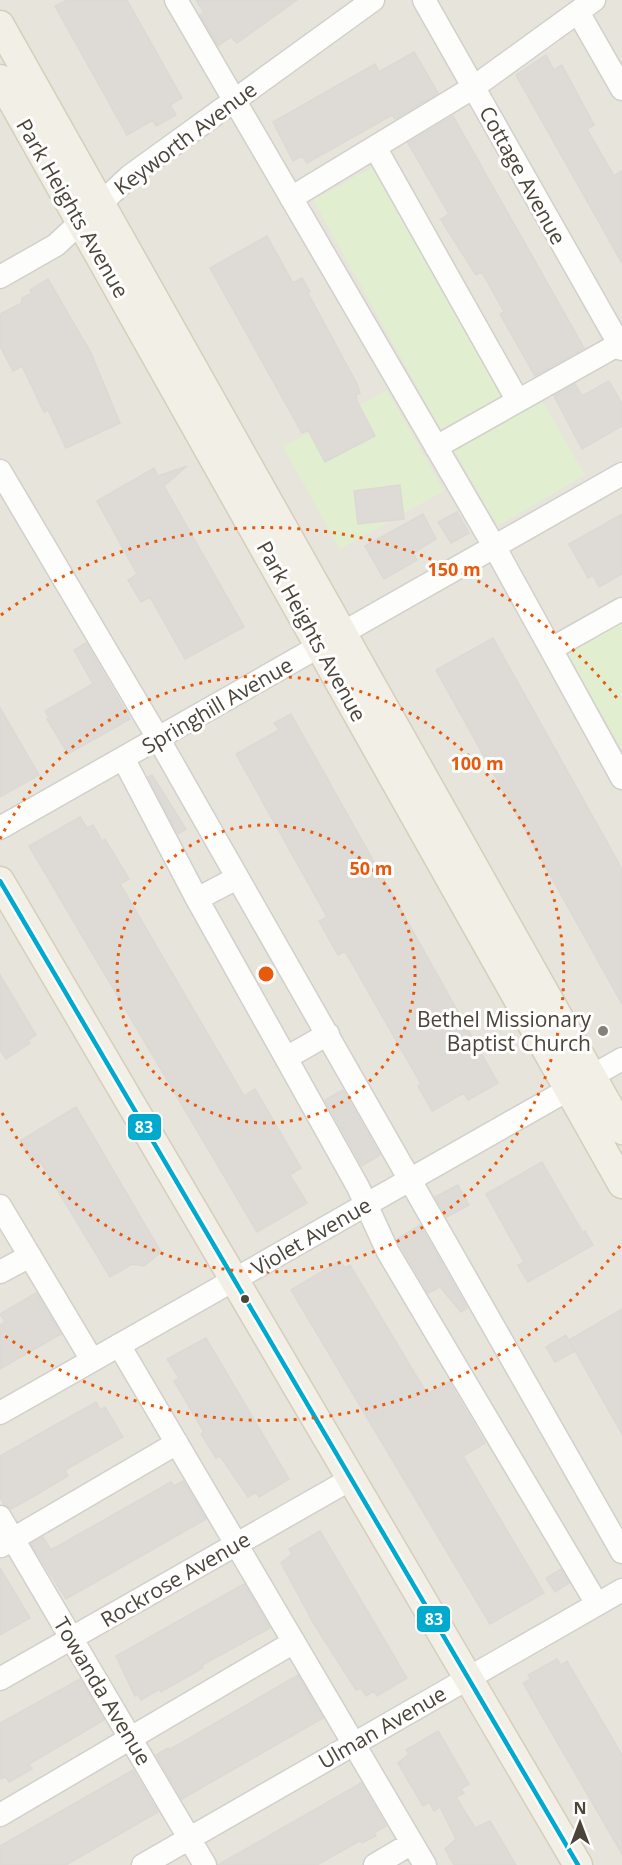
<svg xmlns="http://www.w3.org/2000/svg" width="622" height="1865" font-family="'Open Sans',sans-serif">
<rect width="100%" height="100%" fill="#f4f2ee"/>
<!-- residential -->
<path fill="#e7e4dc" d="M0 0H622V1865H0Z"/>
<!-- green -->
<path fill="#e1eecf" d="M377 165 506 398 443 433 313 200Z
M387 390 444 491 340 549 283 447Z
M541 399 585 475 498 526 454 450Z
M622 617V750L565 649Z"/>
<!-- building -->
<path fill="#dedbd6" stroke="#dcd9d4" stroke-width="1.5" d="M67 0H127L182 98 170 105 176 115 156 126 153 120 127 135 55 6Z
M196 0H297L237 43 231 37 218 46 200 15 204 12Z
M414 52 438 93 395 119 392 115 307 163 302 156 293 161 273 122 375 64 379 72Z
M546 55 554 70 562 65 594 125 587 129 614 176 622 171V263L516 75Z
M453 116 584 348 535 376 500 314 504 312 482 272 476 275 446 228 441 219 449 214 408 143Z
M267 236 293 283 302 278 310 292 308 293 357 384 360 393 356 395 357 401 375 436 325 462 308 430 302 433 210 268Z
M48 279 91 353 120 423 66 448 48 410 44 412 22 366 13 371 0 346V314L22 303V298L32 293 30 290Z
M609 381 622 404V426L582 449 554 396 575 384 582 396Z
M187 466 164 486 244 627 185 659 150 597 141 602 128 580 137 574 97 501 154 468 158 476Z
M400 485 404 519 358 524 354 491Z
M457 512 469 533 451 543 438 522Z
M423 514 436 539 413 553 417 560 384 579 365 546Z
M622 514V574L599 587 593 575 588 578 569 544Z
M493 638 622 869V1004L436 670Z
M86 643 130 719 68 754 47 719 49 718 45 711 93 684 74 650Z
M0 708 39 775 0 797Z
M291 714 498 1083 468 1100 464 1093 432 1111 418 1086 421 1084 345 951 338 955 319 921 327 917 236 754 279 730 274 723Z
M152 775 186 829 178 834 148 777Z
M80 817 87 828 93 825 102 841 105 839 129 879 120 884 244 1096 255 1089 301 1168 290 1175 307 1203 257 1232 29 846Z
M0 975 36 1035 28 1040 30 1043 6 1059 0 1050Z
M343 1090 380 1155 362 1166 325 1100Z
M76 1107 161 1252 144 1266 132 1264 110 1277 40 1161 34 1164 20 1141Z
M542 1162 583 1233 585 1231 593 1245 528 1282 518 1265 524 1262 486 1194Z
M458 1185 469 1205 447 1217 435 1197Z
M420 1225 467 1308 461 1312 440 1287 428 1293 398 1241 397 1239Z
M340 1261 345 1268 350 1265 427 1394 449 1382 485 1443 463 1456 544 1593 490 1624 291 1290Z
M36 1293 61 1334 0 1369V1325L5 1322 0 1314Z
M622 1309V1434L569 1340Z
M566 1335 575 1351 555 1362 546 1347Z
M206 1338 289 1479 259 1497 256 1492 248 1497 220 1456 216 1458 201 1434 204 1432 174 1381 179 1378 167 1359Z
M96 1402 100 1410 105 1407 123 1437 65 1470 68 1476 29 1499 11 1509 4 1505 0 1497V1456Z
M183 1481 206 1519 66 1599 31 1544 43 1537 51 1550 171 1482 174 1486Z
M320 1531 407 1678 377 1696 374 1691 366 1696 361 1688 356 1690 314 1624 281 1563 292 1554 289 1549Z
M0 1568 30 1618 0 1635Z
M561 1569 569 1583 555 1592 546 1578Z
M244 1584 270 1628 202 1665 203 1668 161 1692 160 1689 141 1700 138 1695 135 1696 116 1656Z
M557 1659 561 1665 567 1661 622 1755V1854L523 1683 531 1679 528 1675Z
M298 1675 323 1718 182 1799 156 1755 168 1748 169 1750Z
M80 1679 104 1720 29 1764 32 1769 9 1782 6 1777 0 1779V1723Z
M438 1731 469 1784 461 1789 464 1793 456 1797 475 1828 490 1821 516 1865H454L445 1849 456 1839 440 1807 434 1811 429 1802 423 1806 398 1763 409 1754 406 1750Z
M133 1770 158 1812 66 1865H0V1846Z
M361 1783 386 1826 374 1833 376 1836 362 1843 361 1840 317 1865H218Z"/>
<g fill="none" stroke-linecap="round" stroke-linejoin="round">
<!-- minor casing -->
<g stroke="#d2d0cb" stroke-width="25">
<path id="minor" d="M176 0 494 546 622 778
M424 0 622 349
M578 12 622 89
M375 147 518 401
M291 198 474 87 594 0
M0 277 56 245 130 176 373 0
M436 447 619 344
M0 471 158 738 622 1552
M551 649 622 609
M123 758 197 899
M0 828 622 474
M237 878 197 899 286 1058 328 1034
M286 1058 358 1187 388 1252 597 1604
M0 1206 92 1360
M0 1272 30 1256
M119 1345 425 1865
M0 1413 622 1059
M0 1517 205 1865
M1 1546 177 1443
M0 1679 351 1479
M0 1815 294 1642
M143 1865 622 1590
M375 1865 412 1843"/>
</g>
<!-- major casing -->
<g stroke="#d6cebb" stroke-width="31">
<path id="major" d="M0 25 622 1130
M0 79 622 1184
M0 881 578 1865"/>
</g>
<!-- minor -->
<use href="#minor" stroke="#fdfdfc" stroke-width="22"/>
<!-- major -->
<use href="#major" stroke="#f2efe6" stroke-width="28"/>
<!-- bus-1 casing -->
<g stroke="#fff" stroke-width="9">
<path id="bus-1" d="M0 881 578 1865"/>
</g>
<!-- bus-1 -->
<use href="#bus-1" stroke="#00a9ce" stroke-width="4.5"/>
</g>
<!-- distance rings -->
<g fill="none" stroke="#e8590c" stroke-width="3" stroke-dasharray="3 6">
<circle cx="266" cy="974" r="149"/>
<path d="M0 839A298 298 0 1 1 0 1109"/>
<path d="M620 1246A446 446 0 0 1 1 1333M1 615A446 446 0 0 1 620 702"/>
</g>
<!-- markers -->
<circle fill="#868178" stroke="#fff" stroke-width="2" cx="603" cy="1031" r="6"/>
<circle fill="#4b4439" stroke="#fff" stroke-width="2" cx="245" cy="1299" r="5"/>
<g text-anchor="middle" dominant-baseline="central" stroke-width="6" stroke-linejoin="round" paint-order="stroke">
<!-- street labels -->
<g font-size="21" fill="#4b4439" stroke="#fff">
<text transform="translate(185 138) rotate(-37)">Keyworth Avenue</text>
<text transform="translate(523 175) rotate(61)">Cottage Avenue</text>
<text transform="translate(73 208) rotate(60)">Park Heights Avenue</text>
<text transform="translate(312 631) rotate(61)">Park Heights Avenue</text>
<text transform="translate(217 705) rotate(-30)">Springhill Avenue</text>
<text transform="translate(311 1236) rotate(-30)">Violet Avenue</text>
<text transform="translate(175 1579) rotate(-30)">Rockrose Avenue</text>
<text transform="translate(103 1691) rotate(59)">Towanda Avenue</text>
<text transform="translate(382 1727) rotate(-30)">Ulman Avenue</text>
</g>
<!-- poi labels -->
<g font-size="21" fill="#4b4439" stroke="#fff" text-anchor="end">
<text x="591" y="1019">Bethel Missionary<tspan x="591" dy="24">Baptist Church</tspan></text>
</g>
</g>
<circle cx="266" cy="974" r="9" fill="#e8590c" stroke="#fff" stroke-width="3"/>
<g font-size="18" text-anchor="middle" font-weight="bold" fill="#e8590c" stroke="#fff" stroke-width="6" stroke-linejoin="round" paint-order="stroke">
<text x="454" y="576">150 m</text>
<text x="477" y="770">100 m</text>
<text x="371" y="875">50 m</text>
</g>
<g stroke="#fff" stroke-width="2">
<rect x="127" y="1113" width="35" height="28" rx="6" fill="#00a9ce"/>
<rect x="416" y="1605" width="35" height="28" rx="6" fill="#00a9ce"/>
</g>
<g font-size="16" text-anchor="middle" font-weight="bold" fill="#fff">
<text x="144" y="1133">83</text>
<text x="434" y="1625">83</text>
</g>
<!-- north arrow -->
<g transform="translate(580 1823)" stroke="#ffffff" stroke-width="4.5" paint-order="stroke">
<path d="M0-4.5L10 22L0 15L-10 22Z" fill="#4b4439"/>
<text y="-9" font-size="16" font-weight="bold" text-anchor="middle" fill="#4b4439">N</text>
</g>
</svg>
